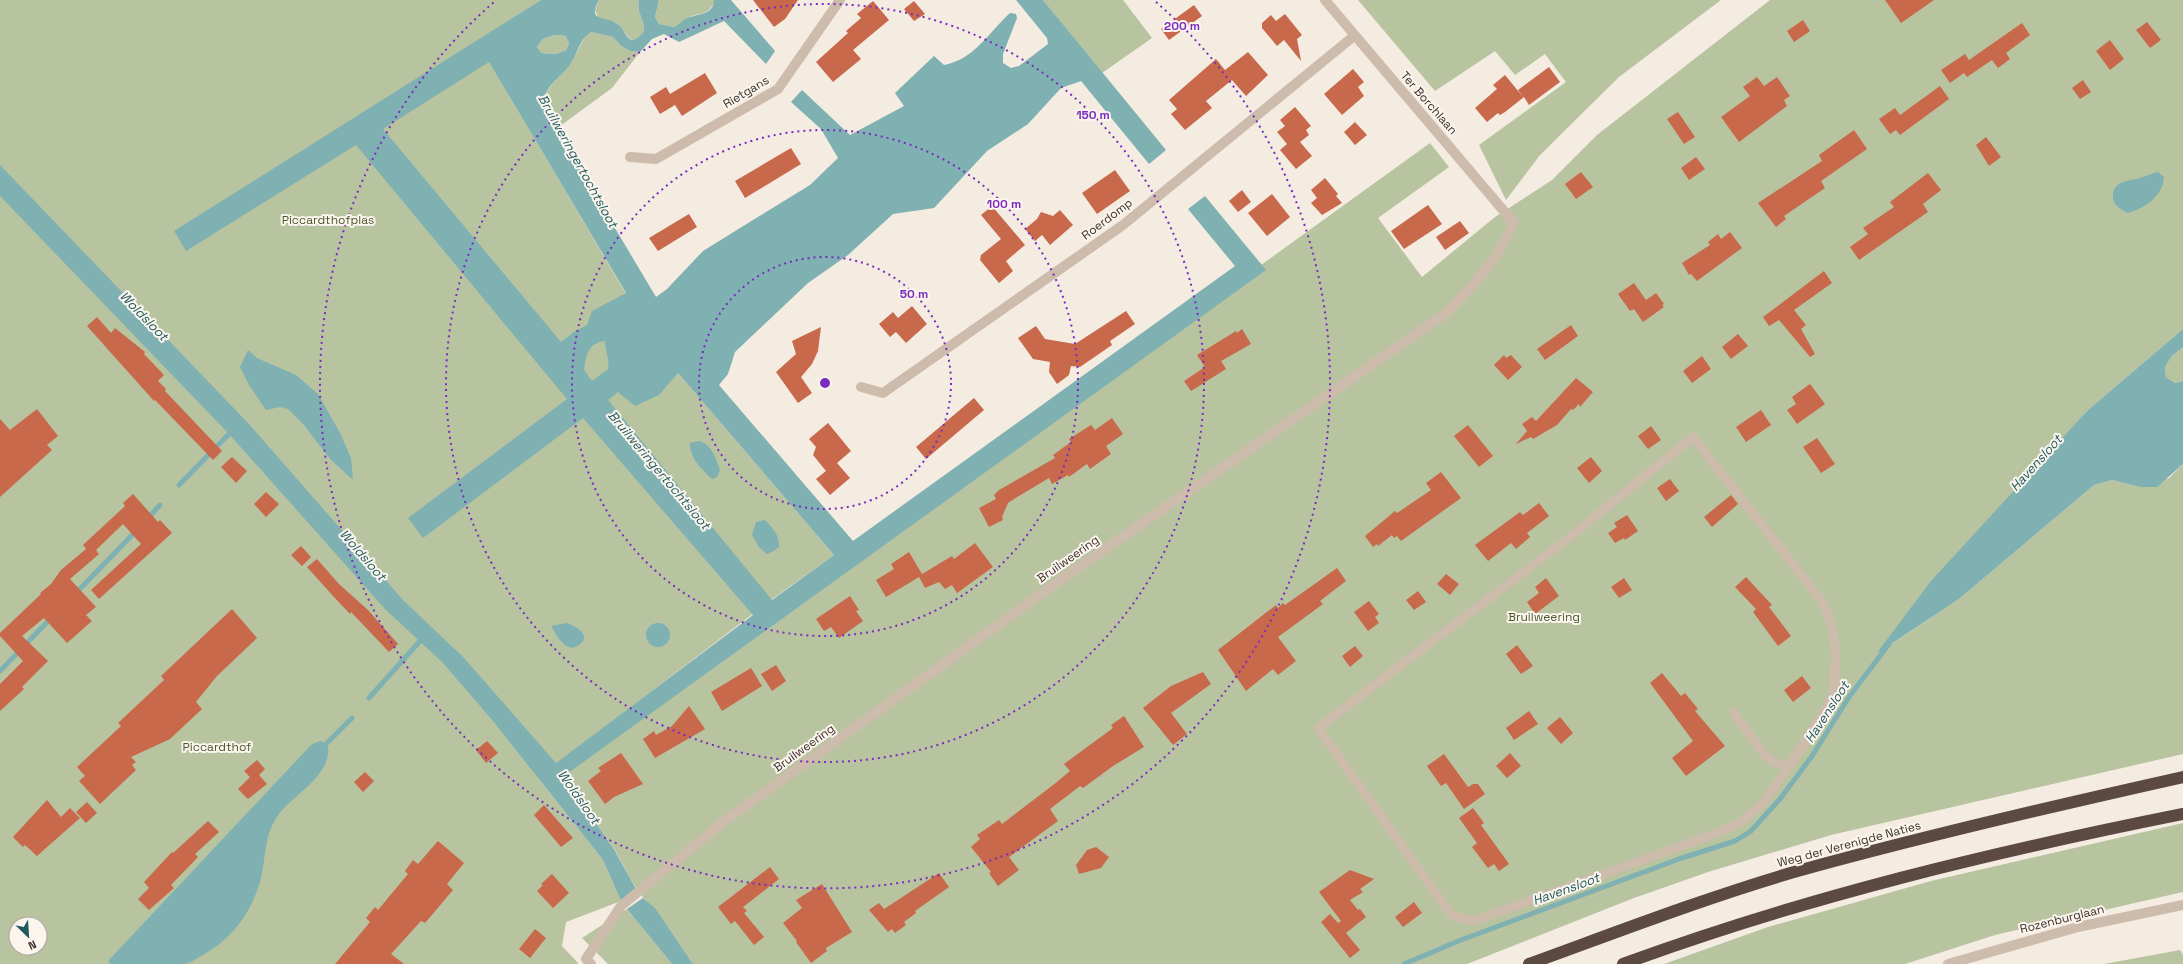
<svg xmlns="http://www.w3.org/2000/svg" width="2183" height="964" font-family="'Space Grotesk',sans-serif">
<rect width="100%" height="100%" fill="#f4ebe1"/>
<!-- green -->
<path fill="#b8c4a0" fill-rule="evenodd" d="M0 0H541L477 41 626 294 678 373 834 555 771 600 538 778 603 860 621 901 566 922 562 946 578 963 577 964H0ZM16 924H40V948H16Z
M599 0H639C636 13 645 20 644 33L636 39 631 40 617 23 599 19 595 10Z
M659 0H714L715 2C705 19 696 11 684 20 680 23 679 25 674 27L659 24 655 17Z
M1043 0H1123L1152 38 1102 73Z
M1358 0H1721L1619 77 1540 155 1506 200 1479 145 1566 82 1545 54 1515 75 1495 51 1435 91Z
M1770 0H2183V329L2088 410 1878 653 1959 599 2094 485 2112 480 2140 487 2169 478 2183 464V754L1831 835 1708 872 1634 898 1467 964H693L656 909C635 895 627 869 614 849 597 825 581 800 563 776L1265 270 1261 265 1430 143 1449 167 1378 218 1422 277 1495 217 1552 180 1597 135Z
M591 32 613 37 621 46 630 51 640 52 612 88 556 129V120C531 95 554 86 569 65 576 56 580 45 586 36Z
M555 35 567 36 569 43 566 50 556 54 540 53 537 47 543 39Z
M2183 347V381L2175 383 2166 377 2165 367 2172 356Z
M2183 823V892L1995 935 1905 964H1664L1768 927 1931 881Z
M627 909 672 964H608L582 938Z
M2180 950 2183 955V964H2104Z"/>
<!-- water -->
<path fill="#7fb0b2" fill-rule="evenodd" d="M541 0H599C587 22 604 16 616 23 623 27 625 36 631 40L636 39 644 32C645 20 636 13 639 0H659L655 17 659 24 674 27C679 25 682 20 687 18 697 14 714 15 714 0H731L775 51 766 64 724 21 679 42 664 34 652 39 640 52 630 51 621 46 613 37 591 32C580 39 578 52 571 63 557 84 529 93 556 120V129L656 297 667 289 703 251 810 185 838 158 821 129 791 102 802 90 850 135 904 106 895 93 934 56 944 65C975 59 988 33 1010 13L1016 14 1017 18 1003 54V63L1011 68 1019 66 1048 44 1047 38 1016 0H1043L1166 150 1149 164 1081 81 1061 88 1028 124 987 151 934 208 893 214 848 255 808 283 735 352 728 374 719 385 853 541 1235 266 1188 209 1205 196 1266 270 564 776 615 851 636 889 621 901 603 860 493 721 443 663 385 609 229 434 0 196V165L248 423 403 600 464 658 556 763 753 615 583 418 423 538 408 518 567 399 356 145 186 251 174 231ZM555 35 566 36 569 43 566 50 556 54 541 53 537 47 543 39ZM489 62 626 293 592 311 587 325 574 332 561 342 383 129ZM605 341C605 352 610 359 608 369L592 381 584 370C586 355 588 343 605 341ZM678 373 834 555 772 600 608 400 618 392 635 406 659 395Z
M2158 172 2164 177C2163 196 2145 208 2128 213 2120 209 2112 205 2113 195 2114 180 2130 181 2140 178 2146 176 2152 173 2158 172Z
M2183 329V347L2172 356 2165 367 2166 377 2175 383 2183 381V464L2157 487H2140L2112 480 2094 485 1959 599 1876 654 1931 581 2088 410Z
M248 350 257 358 296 375 318 394 340 433 351 458 353 480 331 460 303 424 288 409 280 407 266 410 249 385 240 367Z
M699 441C712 444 716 459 720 470L717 477 712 479C702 470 689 457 690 443Z
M765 520C772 527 780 535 779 547L772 552 767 554 759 547 752 535 756 522Z
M646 635a12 12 0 1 1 24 0a12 12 0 1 1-24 0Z
M566 623C582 627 594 641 572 648L566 646 558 638 551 626Z
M320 741 327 743C336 774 291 795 277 817 264 836 266 857 261 878 252 912 234 937 203 955 197 958 191 963 184 964 163 964 133 964 111 964L108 961 312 744Z
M643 898 656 909 693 964H672L627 909Z"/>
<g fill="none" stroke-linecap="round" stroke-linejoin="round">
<!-- stream -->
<path stroke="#7fb0b2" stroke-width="5" d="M179 485 229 434
M146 520 160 505
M76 593 137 530
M0 671 52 617
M369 698 420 641
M327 743 352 718
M1404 964 1461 940 1679 859 1735 841 1751 831 1780 799 1812 756 1849 697 1889 644"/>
</g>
<!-- building -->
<path fill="#c8694b" d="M753 0H798L785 19 774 27Z
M1885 0H1934L1901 23Z
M873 1 889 20 853 50 861 59 833 82 816 62 848 33 846 31 861 18 857 14Z
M914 1 925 14 914 21 904 9Z
M1194 5 1202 16 1169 40 1161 29Z
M1285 14 1302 35 1297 39 1301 61 1284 40 1277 46 1262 28V23L1271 15 1276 21Z
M1803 20 1810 31 1794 42 1787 31Z
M2147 22 2161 40 2150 48 2136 30Z
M2022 23 2030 35 2006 53 2010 59 1998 68 1992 60 1967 77 1964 73 1950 83 1941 70 1965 54 1969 60Z
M2110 40 2124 59 2110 70 2096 51Z
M1248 52 1268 75 1246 96 1232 80 1206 101 1212 108 1185 130 1171 114 1177 109 1169 100 1216 59 1225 70Z
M1549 67 1560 82 1529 105 1524 97 1505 112 1500 115 1498 113 1487 122 1475 108 1497 89 1493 85 1505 75 1523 97 1518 90Z
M1353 69 1364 82 1358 87 1364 96 1342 115 1324 94Z
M705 73 717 93 682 116 675 105 660 114 650 97 666 87 670 94Z
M1757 77 1764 86 1777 77 1790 96 1784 100 1787 106 1739 142 1721 117 1750 96 1743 87Z
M2083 80 2091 92 2080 99 2072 88Z
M1940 86 1949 99 1900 135 1896 130 1890 134 1879 119 1895 108 1900 115Z
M1295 107 1311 126 1306 130 1309 135 1300 142 1312 156 1296 169 1280 150 1287 144 1277 132 1285 126 1280 120Z
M1678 112 1695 137 1684 144 1667 119Z
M1355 122 1367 135 1355 145 1344 132Z
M1854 130 1867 149 1821 181 1825 188 1784 216 1786 219 1776 227 1758 203 1822 161 1819 155Z
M1986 137 2001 157 1989 166 1976 145Z
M791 148 801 164 745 198 735 181Z
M1696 157 1705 169 1689 180 1681 168Z
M1115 170 1130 191 1097 214 1082 193Z
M1581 172 1593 187 1576 199 1565 184Z
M1928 173 1941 190 1923 204 1928 212 1859 260 1850 247 1868 234 1863 228 1894 207 1890 202Z
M1325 178 1338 194 1336 196 1342 203 1322 215 1311 203 1317 198 1311 190Z
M1242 190 1251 202 1238 212 1229 201Z
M1272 194 1290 217 1267 236 1248 213Z
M1428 205 1442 224 1404 249 1391 231Z
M992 206 1025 245 1006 261 1013 271 999 283 980 260 981 255 1001 239 981 215Z
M1060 210 1073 225 1050 245 1042 235 1035 241 1025 229 1037 219 1041 212 1053 216Z
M689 214 697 227 658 251 649 238Z
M1460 221 1469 233 1445 250 1436 237Z
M1730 232 1742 248 1697 281 1691 274 1689 275 1682 263 1710 245 1708 242 1718 234 1721 239Z
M1824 271 1832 283 1794 310 1806 325 1801 329 1815 354 1810 357 1779 320 1769 326 1763 317Z
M1634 283 1646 300 1656 293 1664 304 1662 305 1664 307 1643 322 1634 309 1630 311 1618 294Z
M912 306 927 324 906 343 896 332 890 337 879 324 893 312 898 318Z
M1126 311 1135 324 1110 341 1112 345 1080 367 1071 366 1069 375 1057 384 1049 372 1050 362 1033 359 1018 338 1036 326 1045 339 1075 344Z
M97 317 111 333 115 328 145 352 144 354 164 375 158 381 166 389 165 391 222 451 213 460 155 400 154 401 87 326Z
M1571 325 1578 336 1545 360 1537 349Z
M821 327 818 351 812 364 801 377 812 393 798 403 776 372 796 354 792 341Z
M1242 329 1251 344 1221 361 1226 369 1191 391 1184 381 1205 367 1197 355 1236 331 1237 333Z
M1738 334 1748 346 1731 359 1722 347Z
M1504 355 1506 358 1511 355 1522 367 1508 380 1494 365Z
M1702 356 1711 369 1692 383 1683 371Z
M1576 378 1593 392 1580 407 1579 404 1573 410 1571 409 1557 425 1533 439 1531 437 1516 444 1527 431 1522 424 1532 417 1536 421Z
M1810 384 1825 404 1797 424 1787 410 1796 404 1792 397Z
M974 398 984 410 926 459 916 447Z
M37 409 58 436 47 445 52 450 0 497V419L10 430Z
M1761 410 1771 425 1746 442 1736 427Z
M1112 418 1123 434 1106 446 1111 454 1090 469 1087 464 1069 477 1068 475 1052 484 1049 478 1014 499 1008 503 1002 517 1003 520 989 527 979 508 996 499 994 495 999 490 1055 458 1053 455 1071 442 1069 439 1091 425 1095 430Z
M828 423 851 451 837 463 850 478 830 495 816 479 826 471 813 455 816 447 809 439Z
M1468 425 1493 456 1479 467 1454 436Z
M1651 426 1661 440 1648 449 1638 436Z
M1817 438 1835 464 1821 473 1803 447Z
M232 457 247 471 236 483 221 467Z
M1591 457 1602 471 1589 483 1577 468Z
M1441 472 1461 498 1401 541 1397 536 1394 538 1392 535 1378 546 1377 544 1373 547 1365 536 1395 511 1397 513 1431 490 1426 483Z
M1670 479 1679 491 1666 501 1657 488Z
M266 492 279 504 266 517 254 504Z
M133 494 158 522 160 520 172 533 99 599 91 590 141 544 123 524 96 550 99 554 70 579 96 607 86 615 92 621 67 643 44 618 22 636 48 661 22 687 24 689 0 711V684L23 661 0 636V633L41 594 40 593 51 584 61 570 86 549 83 545 125 506 123 503Z
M1731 495 1738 504 1712 527 1704 517Z
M1539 503 1549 516 1527 533 1530 537 1516 549 1511 543 1488 561 1475 545 1520 512 1523 515Z
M1627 515 1638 531 1625 540 1624 538 1615 543 1608 533 1617 527 1614 523Z
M975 543 993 567 957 593 952 585 945 589 939 582 925 588 919 577 886 597 876 580 894 569 891 564 909 552 922 574 952 556 954 559Z
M301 546 311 557 302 566 291 555Z
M317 559 339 584 368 610 398 644 389 652 351 612 350 614 333 596 307 567Z
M1337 568 1346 581 1320 601 1323 604 1278 637 1296 661 1278 675 1273 669 1246 691 1218 650 1276 605 1278 608 1283 603 1285 605Z
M1446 574 1459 584 1450 595 1437 584Z
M1746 577 1772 605 1769 607 1791 636 1778 646 1753 612 1756 609 1735 587Z
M1546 578 1559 596 1535 614 1527 602 1539 593 1535 587Z
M1624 578 1632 590 1619 598 1611 587Z
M1418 591 1426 602 1414 610 1406 600Z
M850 596 859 610 856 611 863 621 839 638 831 627 824 631 816 619Z
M1369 601 1379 614 1375 617 1379 623 1368 631 1354 612Z
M232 609 257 638 217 676 196 702 202 709 170 739 131 757 136 762 132 765 136 770 100 804 79 781 85 776 77 767 121 726 118 723 164 680 161 676Z
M1517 645 1533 666 1521 674 1506 654Z
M1355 646 1363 656 1350 667 1342 656Z
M776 665 786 681 772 691 761 674Z
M751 668 762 686 722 711 711 692Z
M1203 672 1211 684 1171 713 1187 734 1173 745 1143 708 1171 686Z
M1662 673 1681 696 1685 693 1698 709 1695 711 1725 746 1686 776 1672 758 1693 741 1650 683Z
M1802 676 1811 688 1793 702 1784 690Z
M689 706 705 729 655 758 643 739 654 731 656 735 672 726Z
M1529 711 1538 724 1514 740 1506 728Z
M1124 716 1144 747 1113 766 1083 788 1080 786 1050 809 1058 821 1009 857 1019 870 998 886 989 873 991 872 971 847 980 839 977 835 999 820 1002 824 1057 782 1070 771 1064 764 1113 728 1111 725Z
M1560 717 1573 733 1561 744 1547 728Z
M487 741 498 753 486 763 476 750Z
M621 753 643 784 614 797 605 804 588 781 601 771 598 768Z
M1510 753 1521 766 1507 778 1496 766Z
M1444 754 1468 787 1473 784H1478L1485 794 1464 809 1446 783 1441 786 1427 766Z
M257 760 265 769 259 775 267 784 248 799 238 789 250 777 244 771Z
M365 772 374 781 363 792 354 782Z
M47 800 61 817 70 808 80 818 37 856 25 845 23 847 13 837Z
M87 802 97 813 86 823 76 812Z
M544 805 573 838 561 847 534 815Z
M1473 808 1484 823 1481 825 1509 864 1499 871 1494 864 1488 868 1472 847 1477 843 1459 818Z
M208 821 219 832 195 854 198 857 171 885 174 888 149 910 138 899 149 888 144 882 172 852 173 853Z
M438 841 464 863 447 884 453 890 425 923 421 921 391 954 404 964H335L370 922 366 918 375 907 378 910 408 874 405 871 413 860 418 864Z
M1096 847 1109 857 1101 868 1079 874 1076 865 1087 850Z
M770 867 779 879 743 907 747 911 744 913 764 937 754 945 735 921 731 924 718 907Z
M1350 870 1374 879 1360 889 1363 892 1350 900 1358 910 1360 909 1366 917 1346 933 1360 950 1350 958 1321 922 1330 914 1338 923 1341 921 1319 892Z
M939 873 949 887 915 911 916 913 904 922 906 925 895 933 892 929 888 932 869 910 879 903 884 909Z
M552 874 569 893 553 908 537 891 543 885 541 884Z
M822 884 852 932 826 948 827 951 811 963 796 942 797 941 783 923 802 908 796 900Z
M1414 902 1422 913 1403 927 1395 917Z
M535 929 546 938 530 958 519 949Z"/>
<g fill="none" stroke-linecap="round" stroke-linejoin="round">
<!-- lane -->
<path stroke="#cdbbac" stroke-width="9" d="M1734 713 1764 754 1775 763 1789 766 1764 802 1740 823 1717 833 1474 921 1452 916 1318 728 1570 537 1693 437 1821 600C1833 624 1837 642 1835 668"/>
<!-- street -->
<path stroke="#cdbbac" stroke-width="10" d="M630 157 656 159 778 89 840 0
M861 387 883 393 1123 225 1354 36
M1789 766 1828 707 1834 691 1835 668
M591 964 586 959 621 906 723 822 1062 579 1445 314C1476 283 1495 263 1514 223L1325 0
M1948 964 2078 927 2183 905"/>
<!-- highway -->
<path stroke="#5c4a42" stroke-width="12" d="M1529 964C1617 932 1705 898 1794 872 1923 836 2053 806 2183 777
M1623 964C1805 897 1993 852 2183 814"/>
</g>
<!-- distance rings -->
<g fill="none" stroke="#7b2cbf" stroke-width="2" stroke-dasharray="2 4">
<circle cx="825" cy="383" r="126"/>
<circle cx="825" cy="383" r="253"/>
<circle cx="825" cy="383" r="379"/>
<path d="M1156 2A505 505 0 1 1 494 2"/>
</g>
<g text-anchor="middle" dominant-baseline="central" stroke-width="4" stroke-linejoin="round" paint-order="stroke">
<!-- street labels -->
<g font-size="12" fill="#3b302b" stroke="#fbf5ee">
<text transform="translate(746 92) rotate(-31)">Rietgans</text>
<text transform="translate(1429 103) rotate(49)">Ter Borchlaan</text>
<text transform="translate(1107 219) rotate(-37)">Roerdomp</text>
<text transform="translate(1068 559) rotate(-35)">Bruilweering</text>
<text transform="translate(804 748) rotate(-36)">Bruilweering</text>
<text transform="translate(1849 844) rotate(-15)">Weg der Verenigde Naties</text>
<text transform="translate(2062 919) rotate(-14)">Rozenburglaan</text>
</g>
<!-- park labels -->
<g font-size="12" fill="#4a5a2e" stroke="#fbf5ee">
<text x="328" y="220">Piccardthofplas</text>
<text x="1544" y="617">Bruilweering</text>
<text x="217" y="747">Piccardthof</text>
</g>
<!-- water labels -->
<g font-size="13" font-style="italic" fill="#1f5a5e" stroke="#fbf5ee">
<text transform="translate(578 161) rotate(61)">Bruilweringertochtsloot</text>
<text transform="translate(144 316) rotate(46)">Woldsloot</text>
<text transform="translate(2036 463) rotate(-48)">Havensloot</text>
<text transform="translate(659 470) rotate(50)">Bruilweringertochtsloot</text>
<text transform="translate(363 555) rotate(49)">Woldsloot</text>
<text transform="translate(1827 712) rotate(-57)">Havensloot</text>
<text transform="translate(579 797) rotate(55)">Woldsloot</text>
<text transform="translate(1566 889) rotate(-20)">Havensloot</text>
</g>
</g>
<circle cx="825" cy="383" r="6" fill="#7b2cbf" stroke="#fbf5ee" stroke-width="2"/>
<g font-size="12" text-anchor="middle" font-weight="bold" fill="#7b2cbf" stroke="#fbf5ee" stroke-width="4" stroke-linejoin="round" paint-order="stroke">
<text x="1182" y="30">200 m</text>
<text x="1093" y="119">150 m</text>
<text x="1004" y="208">100 m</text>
<text x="914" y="298">50 m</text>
</g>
<!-- north arrow -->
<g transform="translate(28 936) rotate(155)"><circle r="19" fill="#fbf5ee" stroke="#aea6a0"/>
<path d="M0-3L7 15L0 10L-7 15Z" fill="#1f5a5e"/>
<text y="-6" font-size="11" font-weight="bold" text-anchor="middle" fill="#3b302b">N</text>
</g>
</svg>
